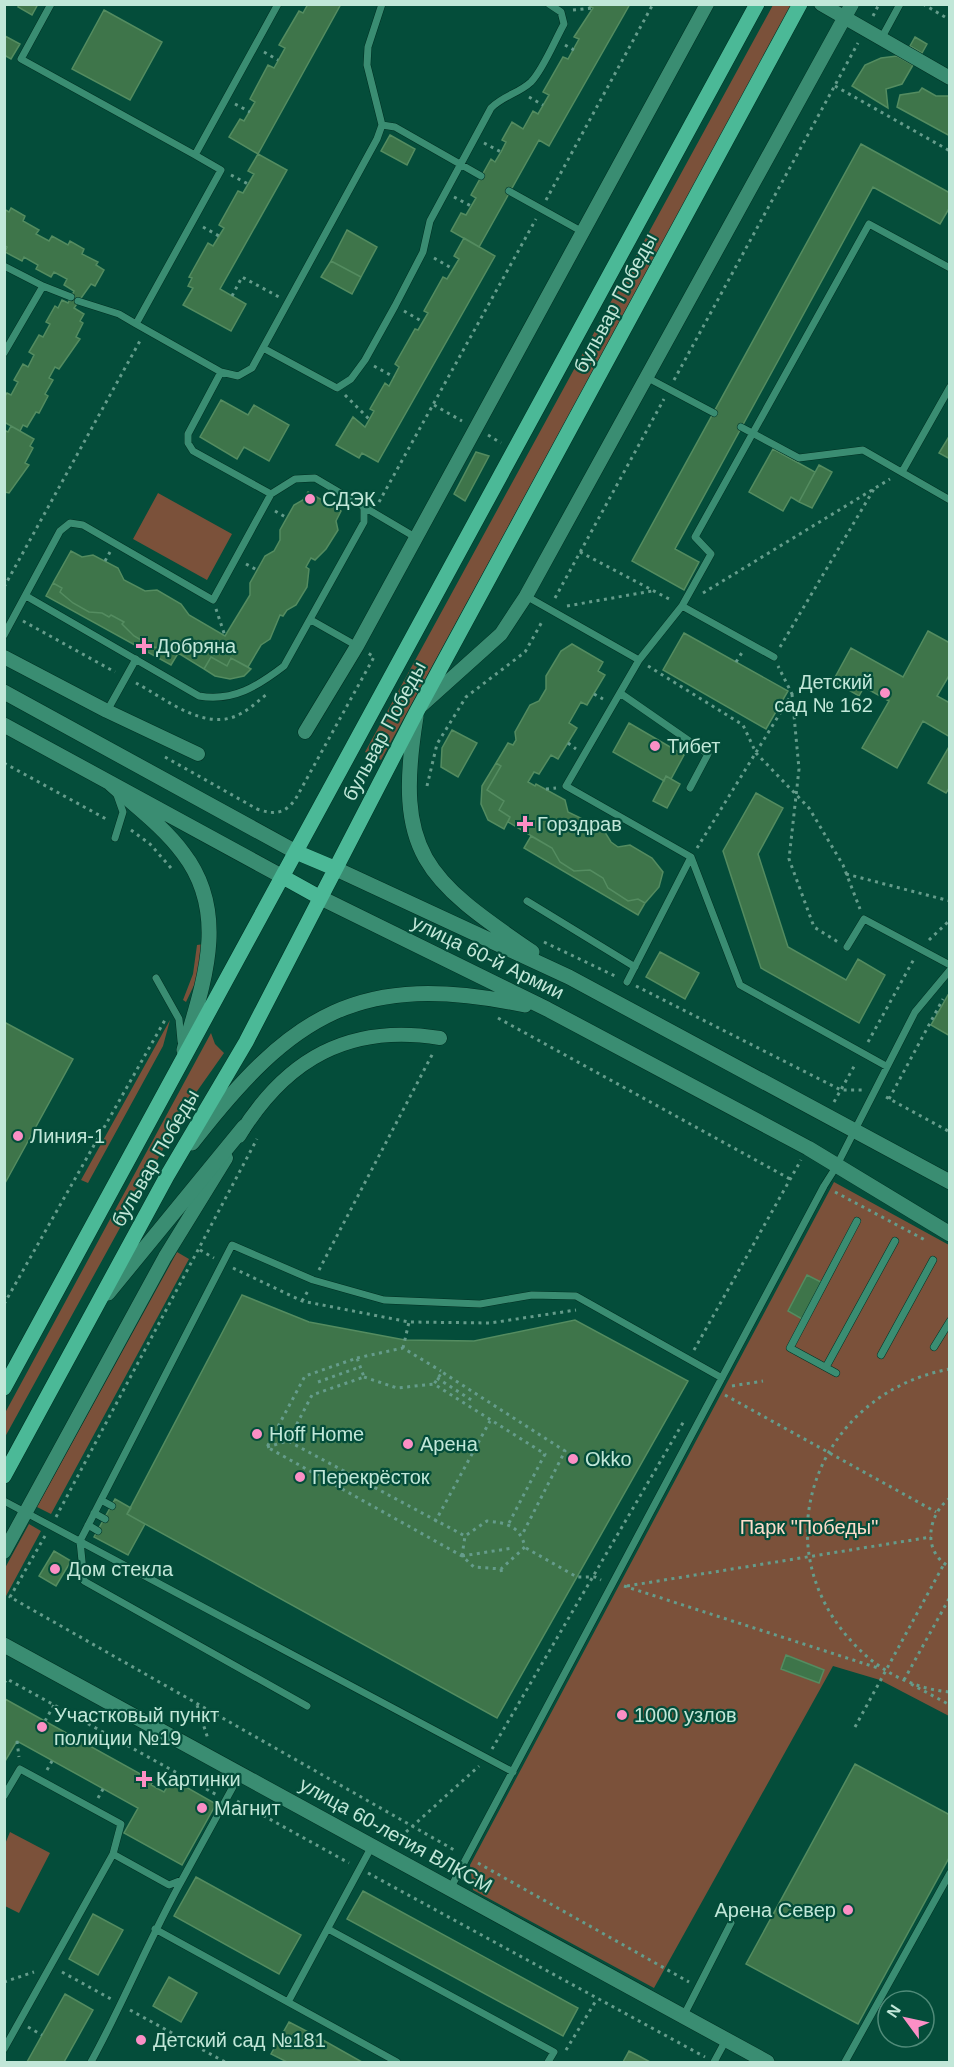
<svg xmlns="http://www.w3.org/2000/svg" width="954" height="2067" font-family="Helvetica,sans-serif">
<rect width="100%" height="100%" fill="#044d3a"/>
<!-- green -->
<path fill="#7b513a" d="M773 5H792L381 760 365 752Z
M158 493 232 534 207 580 133 539Z
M204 944 196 981 186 1002 183 1000 193 974 197 945Z
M170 1020 163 1046 88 1183 81 1180Z
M211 1033 215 1044 224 1053 188 1104 5 1437V1413Z
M834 1182 949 1245V1716L880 1680 833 1666 654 1988 473 1890 470 1865Z
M177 1252 189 1259 51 1514 37 1507Z
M29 1524 41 1531 5 1598V1568Z
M10 1832 50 1853 19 1913 5 1906V1844Z"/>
<!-- building -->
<path fill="#3e754a" stroke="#548c60" stroke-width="1.5" d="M19 4H38L32 15 18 7Z
M308 4H341L258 154 229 137 240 119 244 121 255 102 250 99 268 65 274 68 285 48 279 45 299 11 303 13Z
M586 4H630L549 146 539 140 479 247 451 231 461 213 466 215 476 198 471 195 491 159 495 162 501 152 506 142 502 140 512 122 523 129 533 111 538 114 549 95 543 92 563 57 568 59 579 39 574 37 593 8Z
M104 10 162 42 130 100 72 69Z
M5 36 20 44 11 59 4 55Z
M915 37 927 44 922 53 910 46Z
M897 56 913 65 902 84 886 89 888 108 852 86 865 65 881 58Z
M922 88 936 96H950V136L897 107 900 95 919 92Z
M390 135 415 149 407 165 381 151Z
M861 144 950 193V207L940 224 873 187 675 549 699 562 684 590 632 561Z
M258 154 287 170 220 289 246 304 231 331 183 305 193 288 188 286 192 278 189 277 208 243 213 246 224 228 219 225 238 191 243 193 254 174 248 171Z
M11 208 25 216 23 221 39 230 36 234 49 241 52 236 68 245 70 241 84 249 82 254 98 262 96 265 104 270 95 286 91 284 74 308 84 314 80 321 83 323 76 337 80 339 59 369 55 367 49 378 53 380 45 394 48 396 39 413 36 412 27 427 23 425 20 431 4 422V397L7 393 11 395 18 382 14 380 23 364 28 367 34 355 29 352 39 335 43 337 50 324 46 322 55 306 58 308 62 300 68 303 74 291 64 285 67 279 54 272 51 277 36 269 38 265 24 257 22 261 5 252 7 247 4 245V209L9 212Z
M347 230 377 247 361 277 331 261Z
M464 238 495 256 378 462 362 453 359 458 336 445 353 417 365 427 374 411 370 409 385 383 389 386 399 367 395 364 415 329 418 330 428 313 424 311 443 277 447 279 459 259 454 256Z
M331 261 361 277 352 294 321 277Z
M221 400 248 415 254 405 289 425 269 461 244 447 237 459 200 437Z
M11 426 34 439 30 446 33 448 25 463 29 465 9 493 4 492V430L8 432Z
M950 435V459L939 453Z
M773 449 815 472 799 502 791 497 783 511 749 492Z
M476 452 489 456 465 501 454 494Z
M819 465 832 472 812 508 799 502Z
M308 492 341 511 336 521 338 530 326 549 315 560 311 558 306 567 309 569 307 587 296 605 287 610 283 616 280 615 270 639 261 645 248 667 231 658 227 666 211 657 204 669 178 653 180 650 173 647 170 649 153 647 134 636 122 624 124 622 111 615 109 617 102 613 89 612 73 603 60 592 62 588 53 583 71 551 82 557 93 555 118 568 124 580 145 591 157 590 181 604 189 615 225 636 250 595V583L265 556 274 551 280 540V530L294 505 303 500Z
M53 583 62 588 60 592 73 603 89 612 102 613 109 617 111 615 124 622 122 624 134 636 153 647 170 649 173 647 180 650 171 665 46 596Z
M928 631 950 643V674L937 696 950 703V737L923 721 897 768 862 748 889 701 864 687 859 696 833 681 851 648 903 677Z
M684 633 788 691 766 729 663 670Z
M572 644 603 662 598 671 605 675 587 705 581 702 569 723 577 728 558 759 551 755 539 774 534 772 528 782 535 786 536 784 565 800 568 812 603 829 611 842 618 847 630 845 652 858 663 872 659 887 645 903 638 899 628 901 608 888 603 878 590 870 574 871 560 862 552 848 508 822 510 817 499 810 504 801 487 790 501 766 496 763 508 743 513 745 516 740 515 732 530 705 539 701 546 689V676L561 651Z
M211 657 227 666 231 658 251 669 244 676 230 679 215 676 204 669Z
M629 723 684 755 671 779 666 776 664 781 613 752Z
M452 730 477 743 458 777 441 767 442 748Z
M950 745V787L946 793 928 783Z
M496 763 501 766 487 790 504 801 499 810 510 817 504 829 488 820 481 804 482 786Z
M666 776 680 784 667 808 653 801Z
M756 793 783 808 758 854 788 947 846 980 858 959 885 975 859 1023 761 968 723 851Z
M531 836 552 848 560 862 574 871 590 870 603 878 608 888 628 901 638 899 645 903 638 915 524 848Z
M660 952 699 973 685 999 646 977Z
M948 995 950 996V1036L931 1025Z
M4 1022 73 1059 4 1185Z
M807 1275 821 1282 802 1319 788 1311Z
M242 1295 309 1322 405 1340 474 1341 575 1320 688 1381 497 1718 127 1514Z
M115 1499 131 1508 127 1514 145 1524 128 1555 94 1537Z
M54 1551 71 1561 56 1586 39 1576Z
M786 1655 824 1670 819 1683 781 1669Z
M5 1699 153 1781 151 1785 164 1792 172 1779 216 1804 182 1865 124 1833 138 1808 17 1741 4 1763Z
M855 1764 950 1815V1856L858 2024 746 1964Z
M196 1877 301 1935 279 1974 174 1916Z
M363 1891 578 2008 563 2036 347 1919Z
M93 1914 123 1930 98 1975 69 1959Z
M169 1977 197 1993 181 2022 153 2006Z
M65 1994 93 2010 64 2062H27Z
M289 2022 314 2035 362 2062H287L271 2054Z
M629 2051 639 2056 650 2062H623Z"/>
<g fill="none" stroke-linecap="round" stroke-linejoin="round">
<!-- lane casing -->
<g stroke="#003023" stroke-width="8">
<path id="lane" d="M51 4 21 59 195 155
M881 39 900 4
M382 125 395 127 481 176
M509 191 581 231
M4 266 43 286 4 353
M43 286 71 297
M78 301 119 314 136 324 221 170 195 155 278 4
M136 324 221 372 238 376 252 368 377 139 382 125 367 65 368 47 382 4
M263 348 337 388 351 379 365 360 395 306 423 252 430 221 491 108C504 95 518 94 531 82 543 70 555 40 564 24L561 12 549 4
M221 372 188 434V443L193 451 271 494
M648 378 714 413
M741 427 799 458 863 450 950 500
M902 472 950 387
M26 596 199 696C233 702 258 686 284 666L364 522V507
M526 596 639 660 566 786 691 857 740 985 886 1066
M682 606 774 657
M311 620 357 646
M4 635 60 531 70 523 83 525 213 600 271 494 295 479 315 478 415 537
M639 660 682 606 711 554 695 537 869 224 950 268
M620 693 708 754 690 788
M107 711 136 659
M115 838 123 812 117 795
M527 901 635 967
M847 947 864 919 950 965
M156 978 179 1019 181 1041
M627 982 691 857
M934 1347 950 1321
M881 1355 933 1260
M826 1367 895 1241
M836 1373 790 1348 857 1221
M101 1500 112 1506
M4 1501 513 1772
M94 1513 105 1519
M88 1525 98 1531
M307 1706 84 1581 80 1541 232 1245 313 1280 384 1300 480 1304 532 1295 576 1296 722 1378
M4 1796 20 1769 121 1824 113 1854 4 2049
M113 1854 169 1885 182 1880 240 1774
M450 1889 824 1186 836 1167 915 1012 950 970
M155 1929 397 2062
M328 1929 554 2052 548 2062
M288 2002 372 1846
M683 2017 731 1923
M91 2062C124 2002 149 1939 182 1880
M714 2062 726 2040
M845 2062 950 1873"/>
</g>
<!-- street casing -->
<g stroke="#003023" stroke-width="15">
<path id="street" d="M821 4 950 78
M4 657 107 711 198 754
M422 705 501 634 526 596 852 4
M305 732 357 646 707 4
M239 1136C286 1059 349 1023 440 1038
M4 1552 165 1257 226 1158"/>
</g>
<!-- secondary casing -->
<g stroke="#003023" stroke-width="16">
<path id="secondary" d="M4 692 296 852
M416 717C394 853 425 879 532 952
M4 725 283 877
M110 783C134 805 163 826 183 853 230 914 203 984 184 1050
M334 868 569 977 950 1182
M319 897 547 1009 808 1148 950 1234
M192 1143C292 1014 359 970 525 1005
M108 1293 244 1127
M4 1645 767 2062"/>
</g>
<!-- primary casing -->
<g stroke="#003023" stroke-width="16">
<path id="primary" d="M296 852 334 868
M283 877 319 897
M4 1388 757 4
M4 1476 167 1176 246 1042 416 713 800 4"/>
</g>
<!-- path -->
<path stroke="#659c8b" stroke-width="3" stroke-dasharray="3 4.5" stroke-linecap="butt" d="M923 4 950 20
M573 10 593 8
M873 16 879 4
M565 45 574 50
M264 52 278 60
M835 86 950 151
M529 97 543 105
M235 104 250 112
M484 143 501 152
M231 175 248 184
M454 197 471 206
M546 200 653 4
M203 227 219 236
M434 258 453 269
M232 296 242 277 279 297
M404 311 423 322
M374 366 394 377
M674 380 858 43
M345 395 369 419
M434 405 462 421
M488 435 501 443
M379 502 536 219
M275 511 287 518
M580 552 671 600
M105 561 110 552
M246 564 257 570
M4 587 141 339
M703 593 890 479
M555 598 664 399
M567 606 652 591
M216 609 225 636
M23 621 115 672
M780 647 874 489
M736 662 743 651
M648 666 743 725 756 753 809 808 843 865 860 909
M136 683C166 699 206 733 240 714 250 709 258 701 267 694
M594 694 603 699
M792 694 799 769 789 859 814 927 838 942
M568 743 576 749
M165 757 257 809C274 815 284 814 295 800L374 657 368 653
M4 763 108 820
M427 786 437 744 466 697 525 652 543 620
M546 789 556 788
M131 830 150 844 171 868
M697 848 792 694 778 666
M846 874 950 901
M929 940 950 920
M544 942 617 977
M636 986 841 1090H863
M498 1018 790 1179
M868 1042 914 959
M886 1097 950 1132
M889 1099 943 999
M834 1102 856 1063
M835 1192 927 1241
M200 1250 214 1258
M233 1268 302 1301 409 1322 490 1323 576 1310
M319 1270 433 1053
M302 1301 309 1289
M4 1304 165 1020
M403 1348 409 1322
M694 1350 801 1160
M357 1358 403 1348 441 1371
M950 1369C818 1393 759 1544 854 1644 879 1671 913 1689 950 1692
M364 1377 397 1388 434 1384
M437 1378 473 1401
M318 1382 360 1367
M732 1386 763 1381
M725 1395 936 1512
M267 1447 288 1441
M950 1498C928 1514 921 1552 950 1567
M56 1517 257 1139
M435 1522 490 1421
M509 1523 545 1454 434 1384 442 1372 565 1451 522 1535
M45 1536 10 1597 456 1851
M526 1548 577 1577H595L601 1580
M462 1556 465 1536 487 1521C507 1523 520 1526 525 1547L501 1569 474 1567 462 1556 267 1447 305 1376 357 1358 364 1377 312 1395 288 1441 465 1536
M462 1556 513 1548
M501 1569 502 1576
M624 1586 881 1669
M627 1586 931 1537
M904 1680 950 1597
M4 1683 7 1679 217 1795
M911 1684 950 1705
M197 1705 208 1739
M45 1721 54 1705
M855 1727 944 1564
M17 1741 19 1757
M492 1749 684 1421
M47 1770 52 1761
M201 1786 207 1775
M98 1798 103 1789
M237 1801 349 1863
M395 1842 479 1766
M478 1863 689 1982
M368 1873 705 2057
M62 1972 111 1999
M4 1982 34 1972
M130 2010 225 2062
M28 2027 42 2035
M566 2050 597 1999"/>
<!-- lane -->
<use href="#lane" stroke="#3a8d72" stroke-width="7"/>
<!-- street -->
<use href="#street" stroke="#3a8d72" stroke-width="14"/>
<!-- secondary -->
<use href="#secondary" stroke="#3a8d72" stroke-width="15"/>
<!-- primary -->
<use href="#primary" stroke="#4bb997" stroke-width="15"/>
</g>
<!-- markers -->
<g fill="#fb8fc5" stroke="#044d3a" stroke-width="2">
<circle cx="310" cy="499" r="6"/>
<path d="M141 637h6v6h6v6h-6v6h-6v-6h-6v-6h6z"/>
<circle cx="885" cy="693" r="6"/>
<circle cx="655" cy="746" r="6"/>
<path d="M522 815h6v6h6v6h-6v6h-6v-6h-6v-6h6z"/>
<circle cx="18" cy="1136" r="6"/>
<circle cx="257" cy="1434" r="6"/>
<circle cx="408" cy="1444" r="6"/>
<circle cx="573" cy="1459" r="6"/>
<circle cx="300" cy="1477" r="6"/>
<circle cx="55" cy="1569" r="6"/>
<circle cx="622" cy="1715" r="6"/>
<circle cx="42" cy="1727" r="6"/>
<path d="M141 1770h6v6h6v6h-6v6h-6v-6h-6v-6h6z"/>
<circle cx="202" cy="1808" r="6"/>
<circle cx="848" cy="1910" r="6"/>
<circle cx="141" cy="2040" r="6"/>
</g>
<g text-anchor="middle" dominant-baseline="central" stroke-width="4.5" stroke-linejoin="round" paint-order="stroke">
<!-- street labels -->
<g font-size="20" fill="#c1e7d8" stroke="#044d3a">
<text transform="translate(615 303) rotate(-62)">бульвар Победы</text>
<text transform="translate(384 731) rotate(-62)">бульвар Победы</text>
<text transform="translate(488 957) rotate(26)">улица 60-й Армии</text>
<text transform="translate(155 1158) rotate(-60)">бульвар Победы</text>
<text transform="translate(396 1835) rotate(29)">улица 60-летия ВЛКСМ</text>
</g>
<!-- poi labels -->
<g font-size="20" fill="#c1e7d8" stroke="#044d3a" text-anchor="start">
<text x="322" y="499">СДЭК</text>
<text x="156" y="646">Добряна</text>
<text x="873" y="682" text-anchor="end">Детский<tspan x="873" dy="23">сад № 162</tspan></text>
<text x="667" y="746">Тибет</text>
<text x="537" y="824">Горздрав</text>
<text x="30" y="1136">Линия-1</text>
<text x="269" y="1434">Hoff Home</text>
<text x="420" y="1444">Арена</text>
<text x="585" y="1459">Okko</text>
<text x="312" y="1477">Перекрёсток</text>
<text x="67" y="1569">Дом стекла</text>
<text x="54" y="1715">Участковый пункт<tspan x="54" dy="23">полиции №19</tspan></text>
<text x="634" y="1715">1000 узлов</text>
<text x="156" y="1779">Картинки</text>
<text x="214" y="1808">Магнит</text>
<text x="836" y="1910" text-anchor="end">Арена Север</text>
<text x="153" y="2040">Детский сад №181</text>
</g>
<!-- park labels -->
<g font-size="20" fill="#fedcca" stroke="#044d3a">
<text x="809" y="1527">Парк "Победы"</text>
</g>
</g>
<!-- border -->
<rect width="954" height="2067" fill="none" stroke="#c1e7d8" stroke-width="12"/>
<!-- north arrow -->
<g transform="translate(906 2019) rotate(303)"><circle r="28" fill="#044d3a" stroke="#508b79" stroke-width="1.5"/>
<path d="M0-4.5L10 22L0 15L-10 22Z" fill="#fb8fc5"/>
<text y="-9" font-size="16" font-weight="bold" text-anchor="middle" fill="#c1e7d8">N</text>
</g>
</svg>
